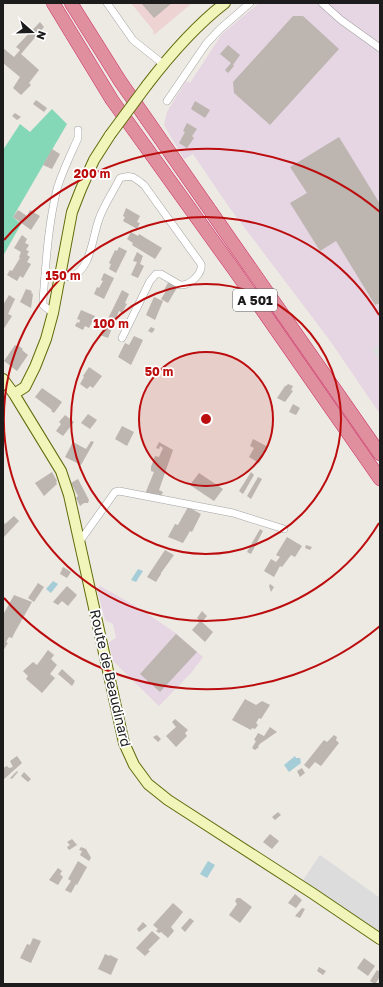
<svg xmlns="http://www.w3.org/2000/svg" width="383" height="987" font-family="'Golos Text',sans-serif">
<rect width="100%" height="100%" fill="#ede9e3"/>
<!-- commercial -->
<path fill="#edd3d2" d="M131 3H192L154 35 153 30Z"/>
<!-- industrial -->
<path fill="#e6d5e3" d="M259 3H380V414L331 342 229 207 193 154 184 159 164 125 167 112 186 81 190 83 222 34Z
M100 586 139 608 177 634 203 657 191 673 159 706 113 661 109 642 116 638 113 624 105 620 97 589Z"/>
<!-- pitch -->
<path fill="#85d8b7" d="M52 109 67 124 13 217 21 224 3 256V150L20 124 30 132Z"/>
<!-- parking -->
<path fill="#dcdcdc" d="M378 346 380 350V363L372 349Z
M320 855 380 898V934L303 880Z"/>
<!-- water -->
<path fill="#a5cdd8" d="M138 569 143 571 136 582 131 580Z
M53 581 58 584 51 593 46 589Z
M295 756 296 758H300L301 763 289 772 284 765Z
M208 861 215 865 207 878 200 874Z"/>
<!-- building -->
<path fill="#bdb5af" d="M141 3H172L154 18Z
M293 16H303L339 49 270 125 234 93 233 82Z
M40 22 44 27 21 54 39 70 29 83 31 85 21 95 13 88 20 77 3 63V48L14 57 20 50 16 47Z
M228 45 240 55 233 65 234 66 228 73 225 70 231 63 220 54Z
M36 100 47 108 44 112 33 104Z
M195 101 210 110 205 118 191 109Z
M15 113 21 117 17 120 12 116Z
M187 123 197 129 192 136 194 138 187 148 179 143 185 132 183 131Z
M339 137 380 204V303L375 305 336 241 320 251 290 203 307 193 290 167Z
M52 149 60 154 52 169 43 165Z
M126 208 140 216 137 222 140 223 137 229 123 221 125 217 123 216Z
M18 210 27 216 30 210 40 216 31 230 13 217Z
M131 232 138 236 139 234 162 248 155 259 132 245 133 243 127 239Z
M22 235 27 239 25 243 29 245 26 250 29 251 27 255 30 257 27 262 31 264 23 278 20 276 17 281 7 275 10 270 12 271 20 258 19 257 21 252 14 248Z
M119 247 127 251 116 273 109 269 111 264 109 263 115 250 117 251Z
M137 252 143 256 140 264 144 266 138 278 131 275 137 262 133 261Z
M104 273 114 278 104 299 94 294 97 287 99 288 103 281 101 280Z
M169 281 178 286 168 303 161 299 166 291 164 290Z
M26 289 32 291 31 293 33 294 31 308 20 302Z
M122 290 129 294 125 303 127 304 122 313 119 311 108 338 100 335Z
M9 295 15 299 8 314 12 316 3 330V305Z
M154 297 163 301 155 320 146 315Z
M81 310 95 316 89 328 85 326 83 330 75 326 77 322 79 323 80 320 77 319Z
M151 327 155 329 152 333 148 331Z
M134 336 143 340 131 365 118 357 125 343 129 345Z
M15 345 18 347 19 346 23 349 22 350 28 355 17 371 4 361Z
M89 367 102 376 93 388 90 386 87 389 80 384 84 377 83 376Z
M288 384 293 386 291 390 293 391 285 402 277 398 285 386H286Z
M42 388 62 402 54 413 51 411 52 410 35 397Z
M293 404 300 408 296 415 289 412Z
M88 414 97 420 90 429 81 423Z
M65 415 74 422 63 436 56 431 61 424 59 422Z
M122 426 134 432 127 446 115 439Z
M253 439 268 447 259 463 249 457 254 448 250 446Z
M91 441 94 442 81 465 65 457 73 442 86 449Z
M159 442 173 450 159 490 163 492 161 496 157 494 156 497 145 494 154 472 151 471V467L155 456 159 457 163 448 160 446 159 449 156 448Z
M52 472 57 481 56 482 57 484 44 496 35 483Z
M251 472 254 475 243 494 239 491Z
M199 473 223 489 214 501 190 485Z
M258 477 262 479 251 499 247 496Z
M78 479 89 500 88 503H84L80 506 76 498 78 496 71 483Z
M188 507 201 514 192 532 190 531 183 543 168 537 175 524 178 525Z
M14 516 19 521 3 538V522L5 524Z
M260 529 263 531 251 554 247 552Z
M287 537 302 546 295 557 291 555 282 567 280 566 274 577 264 571 271 559 276 562 280 557 276 555Z
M306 545 312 547 310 550 305 548Z
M165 550 174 555 161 573V574L156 582 147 577Z
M63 567 71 572 67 578 60 574Z
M38 583 44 587 34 602 28 598Z
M270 584 274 587 271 592 269 586Z
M67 586 77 595 68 606 62 601 58 605 53 602Z
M14 595 32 602 15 632 12 638 9 637 6 642 8 643 3 651V629L4 627 3 615Z
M202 611 207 616 202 622 213 632 205 642 192 630 200 621 197 618Z
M176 634 197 652 160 692 140 674Z
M48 650 54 655 51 659 57 665 50 674 55 678 42 693 26 679 28 676 23 671 33 662 37 665Z
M62 669 75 681 72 686 58 674Z
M245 699 256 705 262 701 270 705 261 719 259 718 256 723 258 725 255 729 252 728 251 730 232 720Z
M175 719 188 730 185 733 187 736 176 747 166 736 176 727 172 722Z
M270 727 277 732 261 743 258 746 259 747 255 750 252 748 256 741 254 740 258 733 264 736Z
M157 735 161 739 158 742 153 737Z
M334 735 337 737 336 740 339 743 321 766 315 762 309 769 304 765 324 740 327 742Z
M17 756 22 763 3 780V768L7 766 9 768 13 767 10 761Z
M302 768 305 773 300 777 297 771Z
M17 771 18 772 12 779 10 778Z
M24 772 31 779 28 782 21 776Z
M278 812 281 815 275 820 272 817Z
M270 834 279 841 272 849 263 842Z
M72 839 77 845 69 850 67 847 70 845 67 842Z
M81 847 86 849 90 856 91 858 89 861 80 855 82 851 79 850Z
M78 861 87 867 77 885 76 884 71 893 65 890 71 881 68 879Z
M58 868 62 871 60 874 63 877 58 885 49 880Z
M295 894 302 900 296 908 288 903Z
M237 898H240L252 907 240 923 229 915 237 904 235 901Z
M173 903 183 912 171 927 174 931 168 938 161 932 159 933 156 931 158 929 153 925Z
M302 908 305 909 300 918 295 916Z
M190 918 194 921 185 932 181 928Z
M143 922 147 926 139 932 137 929Z
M152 931 160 938 148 950 150 951 145 956 136 948Z
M33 938 41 941 31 963 20 958 27 944 30 945Z
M105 954 109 956 110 955 118 959 111 975 98 969Z
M364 958 375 966 368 976 357 968Z
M319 967 326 971 323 975 317 971Z
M377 970 380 972V977L375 984 370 981Z"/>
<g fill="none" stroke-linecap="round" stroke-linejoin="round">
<!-- street casing -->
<g stroke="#a3a3a3" stroke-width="8">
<path id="street" d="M107 3 133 40 163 64
M322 3 341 20 380 48
M167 101 206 44 220 29 250 3
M59 275 70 277C91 271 92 238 99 219 104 205 113 192 120 178 132 174 135 178 144 185L201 264C203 273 190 286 180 285L161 274H156L150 281 122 338
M53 313 43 305V300C46 263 48 225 57 189 62 172 71 154 78 138V130
M80 541 115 492 119 491 233 513 284 529"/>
</g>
<!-- secondary casing -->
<g stroke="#616b0c" stroke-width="12">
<path id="secondary" d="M147 85C170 55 195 26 225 3
M3 379 14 394 61 471 69 495 124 743 134 765 148 784 168 800 312 893 380 939
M14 394 25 387 35 367 46 339 53 313 72 212 81 189 94 160 110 135"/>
</g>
<!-- highway casing -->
<g stroke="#cc2f65" stroke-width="14">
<path id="highway" d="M53 3 112 100 235 271 380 479
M71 3 120 81 380 454"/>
</g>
<!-- street -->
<use href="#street" stroke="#fff" stroke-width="7"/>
<!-- secondary -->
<use href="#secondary" stroke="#f2f5b9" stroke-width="10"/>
<!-- highway -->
<use href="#highway" stroke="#e08f9e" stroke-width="13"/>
<!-- secondary-bridge casing -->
<g stroke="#616b0c" stroke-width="12" stroke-linecap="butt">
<path id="secondary-bridge" d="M110 135 147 85"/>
</g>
<!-- secondary-bridge -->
<use href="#secondary-bridge" stroke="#f2f5b9" stroke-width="10"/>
</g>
<!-- distance rings -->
<circle cx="206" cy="419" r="67" fill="#bc0d0e" fill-opacity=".12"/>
<g fill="none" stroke="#bc0d0e" stroke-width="2">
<circle cx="206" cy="419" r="67"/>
<circle cx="206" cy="419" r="135"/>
<path d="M379 523A202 202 0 1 1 379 315"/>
<path d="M380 626A270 270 0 0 1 4 598M4 240A270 270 0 0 1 380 212"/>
</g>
<g text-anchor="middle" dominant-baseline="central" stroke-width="3.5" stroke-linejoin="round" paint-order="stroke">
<!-- shield labels -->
<rect fill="#fff" stroke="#606060" stroke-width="1" x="233" y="289" width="44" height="22" rx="3"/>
<g font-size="13" font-weight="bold" fill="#1c1c1c">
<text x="255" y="300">A 501</text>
</g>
<!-- street labels -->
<g font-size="14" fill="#1c1c1c" stroke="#fff">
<text transform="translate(111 678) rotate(77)">Route de Beaudinard</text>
</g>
</g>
<circle cx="206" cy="419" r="6" fill="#bc0d0e" stroke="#fff" stroke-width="2"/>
<g font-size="12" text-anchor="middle" font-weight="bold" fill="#bc0d0e" stroke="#fff" stroke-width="3.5" stroke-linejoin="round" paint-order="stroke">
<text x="92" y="178">200 m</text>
<text x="63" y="280">150 m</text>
<text x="111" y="328">100 m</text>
<text x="159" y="376">50 m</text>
</g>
<!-- border -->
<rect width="383" height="987" fill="none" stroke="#1c1c1c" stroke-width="8"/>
<!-- north arrow -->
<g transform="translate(32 32) rotate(110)" stroke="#ffffff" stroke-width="3" paint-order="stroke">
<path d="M0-3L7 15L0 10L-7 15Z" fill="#1c1c1c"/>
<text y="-6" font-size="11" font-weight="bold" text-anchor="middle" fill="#1c1c1c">N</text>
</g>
</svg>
